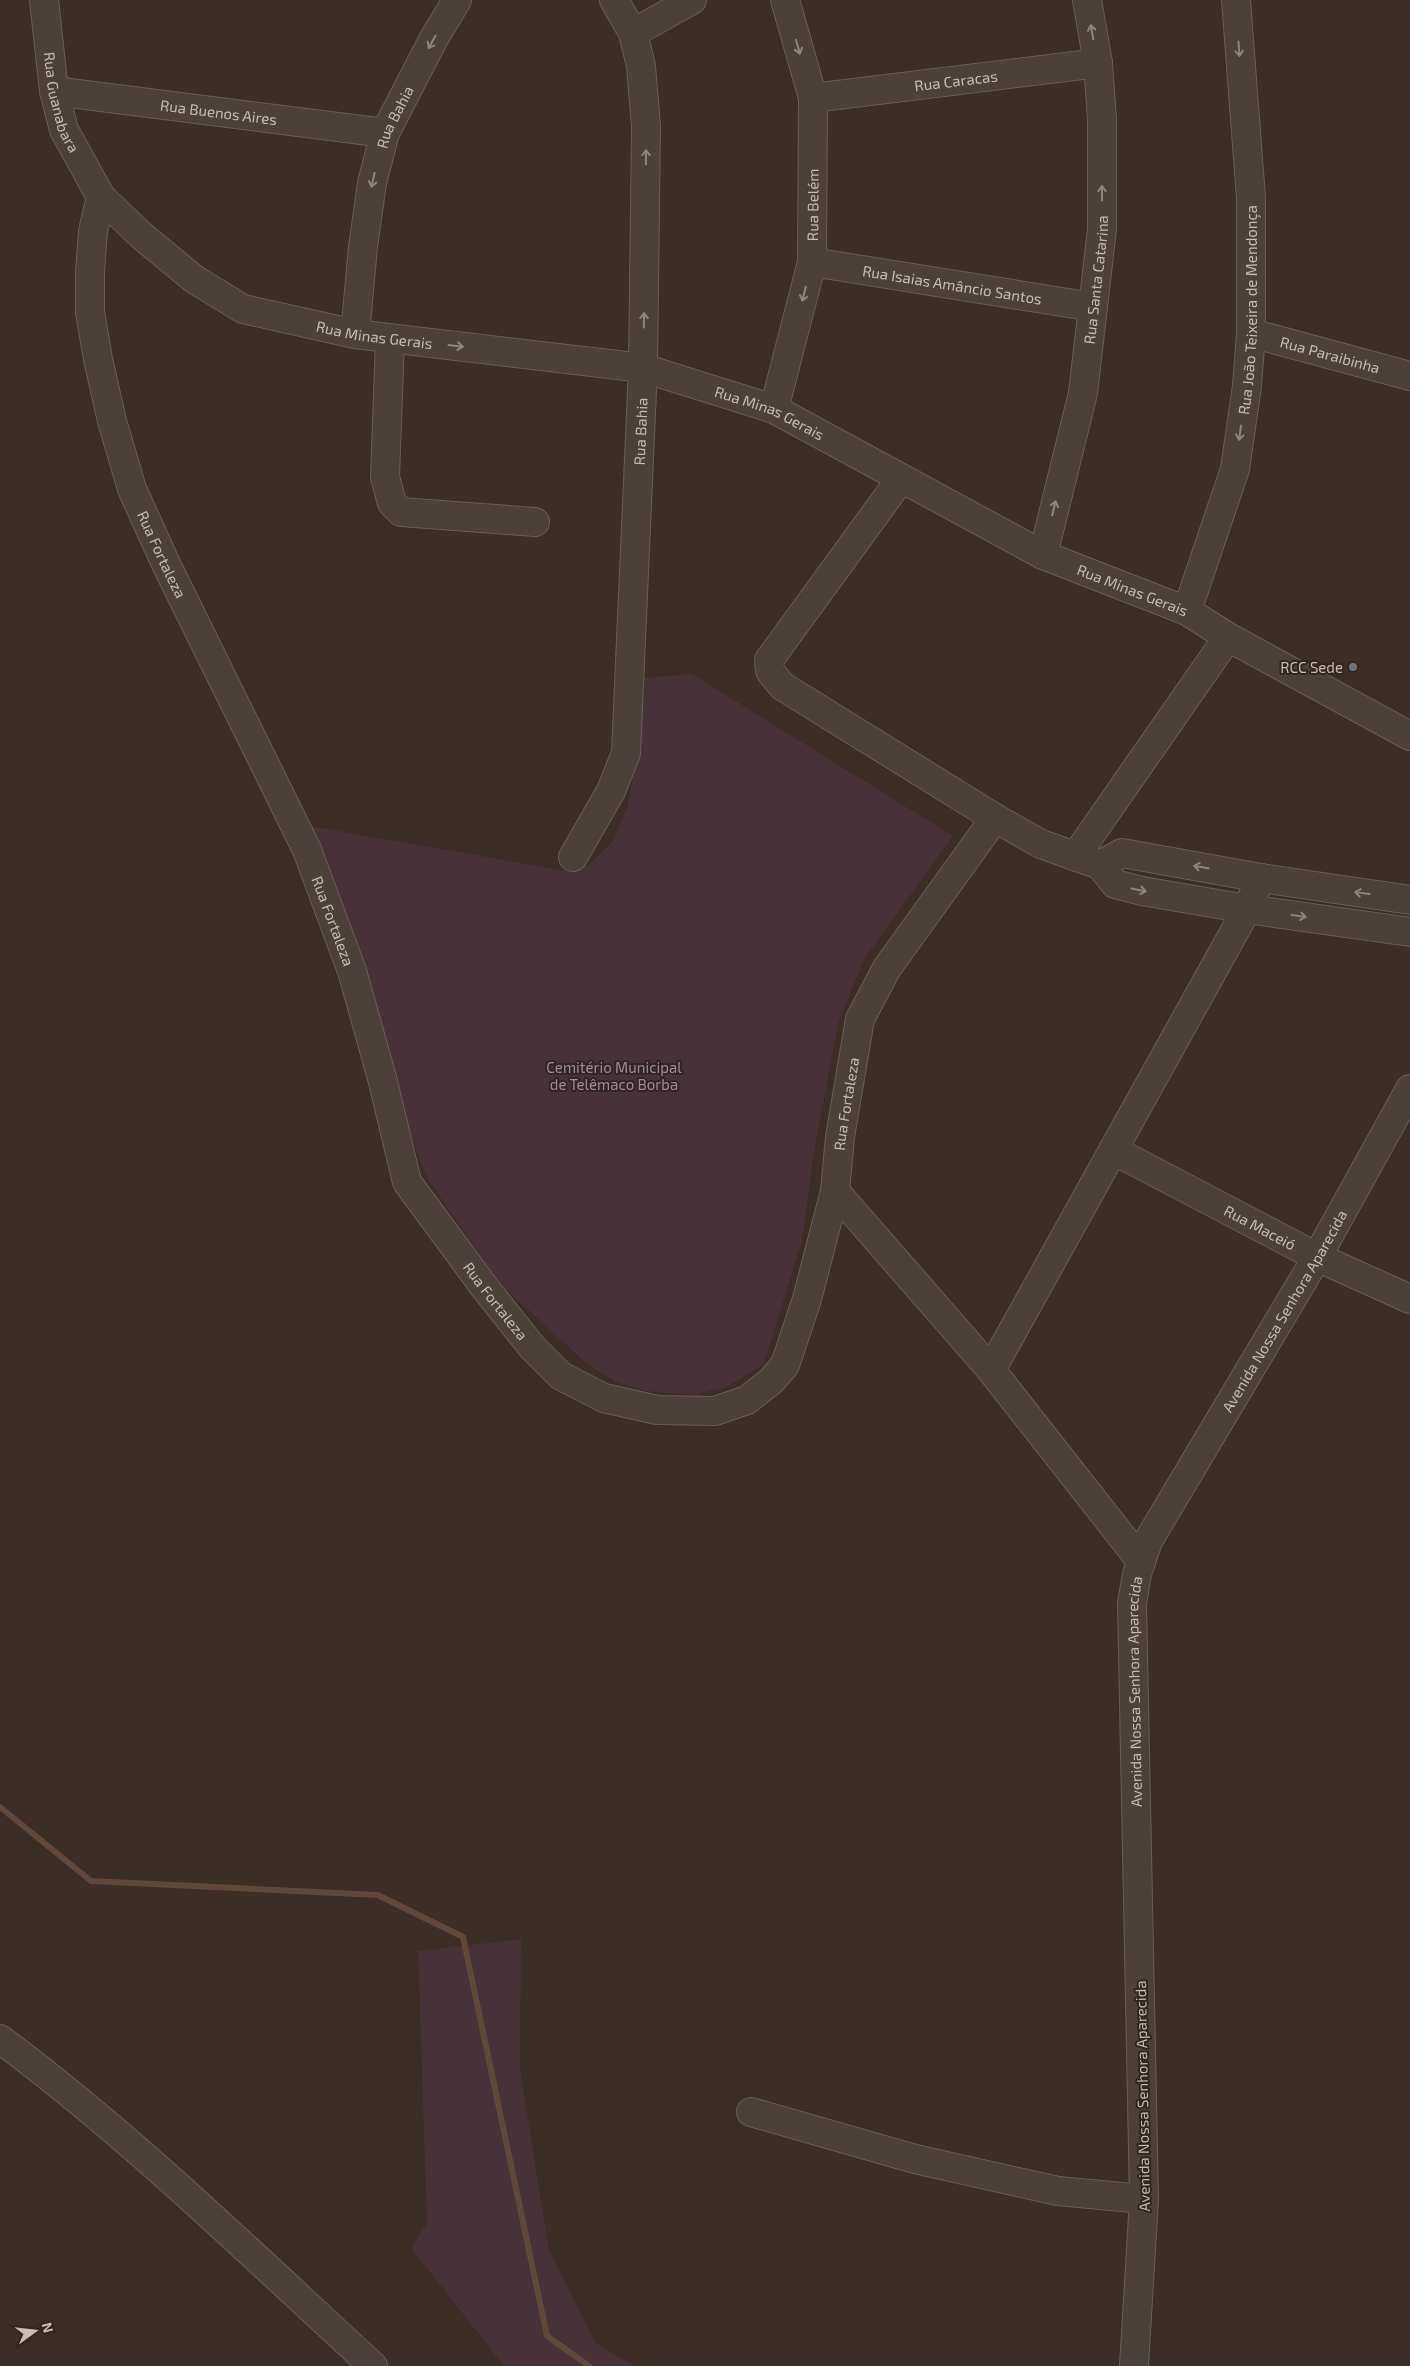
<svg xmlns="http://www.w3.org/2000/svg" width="1410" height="2366" font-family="'Exo 2',sans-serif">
<rect width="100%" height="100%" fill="#3c2d26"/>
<!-- green -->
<path fill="#483138" d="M692 674 953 836 865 958 839 1021 815 1146 802 1241 764 1364 726 1387 693 1395 645 1391 616 1382 587 1364 499 1283 427 1178 387 1073 304 825 561 870 588 866 614 840 627 807 636 760 641 678Z
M521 1939 520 2069 549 2250 596 2343 634 2366H504L411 2248 427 2223 418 1951Z"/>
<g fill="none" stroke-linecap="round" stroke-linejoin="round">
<!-- stream -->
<path stroke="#61483b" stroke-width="6" d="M0 1807 91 1881 378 1895 463 1937 547 2336 589 2366"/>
<!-- minor casing -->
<g stroke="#6a5e58" stroke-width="30">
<g id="minor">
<path id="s1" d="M44 0 54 91 64 130 101 197 142 236 194 279 243 309 355 334 643 368 774 409 1043 555 1187 611 1228 637 1410 736"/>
<path d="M633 33 692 0"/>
<path id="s2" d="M54 91 385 133"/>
<path id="s3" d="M813 98 1098 63"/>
<path id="s4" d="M101 197 93 231 90 272V312L98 359 112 421 132 489 166 564 307 850 352 971 382 1078 407 1182 485 1288 532 1347 561 1376 604 1398 657 1410 715 1411 747 1400 771 1381 785 1365 807 1299 835 1191 840 1137 860 1019 887 968 995 818"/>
<path id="s5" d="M812 262 1093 307"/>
<path id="s6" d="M1251 333 1410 376"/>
<path id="s7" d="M355 334 363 247 372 183 385 133 433 40 457 0"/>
<path d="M390 339 385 477 392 503 401 512 535 522"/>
<path id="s8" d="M774 409 812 262 813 98 785 0"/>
<path d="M900 480 769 660 770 671 782 686 995 818 1041 844 1100 865 1115 884 1142 891 1247 909 1410 932"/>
<path id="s9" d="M1043 555 1083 393 1102 229V119L1098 63 1087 0"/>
<path id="s10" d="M1187 611 1235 469 1247 386 1251 333V198L1236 0"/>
<path id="s11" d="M573 857 611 791 626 753 643 368 646 126 641 66 633 33 614 0"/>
<path d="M1075 857 1228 637"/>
<path d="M1100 865 1122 853 1261 878 1410 900"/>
<path id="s12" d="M1113 1150 1317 1257 1410 1299"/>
<path d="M835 1191 991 1370 1141 1561"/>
<path d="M991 1370 1247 909 1261 878"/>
<path d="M0 2039C133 2138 251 2254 373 2366"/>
<path d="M751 2112 915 2159 1058 2191 1144 2199"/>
<path id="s13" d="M1134 2366 1144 2199 1132 1603 1137 1574 1148 1541 1317 1257 1410 1089"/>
</g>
</g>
<!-- minor -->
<use href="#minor" stroke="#4c403a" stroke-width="28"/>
</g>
<!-- one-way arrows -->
<defs><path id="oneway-shaft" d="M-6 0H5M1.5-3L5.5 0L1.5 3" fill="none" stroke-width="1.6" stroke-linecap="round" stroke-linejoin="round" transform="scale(1.25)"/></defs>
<g stroke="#90847e">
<use href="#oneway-shaft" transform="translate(1092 32) rotate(-100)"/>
<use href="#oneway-shaft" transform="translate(432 42) rotate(119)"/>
<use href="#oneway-shaft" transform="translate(798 47) rotate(74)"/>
<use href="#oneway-shaft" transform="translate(1239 49) rotate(86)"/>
<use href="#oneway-shaft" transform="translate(646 157) rotate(-89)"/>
<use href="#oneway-shaft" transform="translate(373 180) rotate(102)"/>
<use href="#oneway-shaft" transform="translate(1102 193) rotate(-90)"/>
<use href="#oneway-shaft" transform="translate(804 294) rotate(104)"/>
<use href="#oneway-shaft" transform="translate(644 320) rotate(-89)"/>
<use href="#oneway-shaft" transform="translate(456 346) rotate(7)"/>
<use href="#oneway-shaft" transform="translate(1240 433) rotate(98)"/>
<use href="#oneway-shaft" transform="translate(1054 508) rotate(-76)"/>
<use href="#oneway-shaft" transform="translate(1201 867) rotate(-170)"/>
<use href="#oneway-shaft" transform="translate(1139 890) rotate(11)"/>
<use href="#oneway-shaft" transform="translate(1362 893) rotate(-172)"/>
<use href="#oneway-shaft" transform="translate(1299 916) rotate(8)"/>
</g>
<!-- markers -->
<circle fill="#6b7280" stroke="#31251f" stroke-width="2" cx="1353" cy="667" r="5"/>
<g text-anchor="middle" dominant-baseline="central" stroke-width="4" stroke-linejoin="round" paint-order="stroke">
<!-- street labels -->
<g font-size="15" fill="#c7bcb6" stroke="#31251f">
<text stroke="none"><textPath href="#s3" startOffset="144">Rua Caracas</textPath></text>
<text stroke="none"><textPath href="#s1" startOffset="104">Rua Guanabara</textPath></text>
<text stroke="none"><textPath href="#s2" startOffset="166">Rua Buenos Aires</textPath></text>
<text stroke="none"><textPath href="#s7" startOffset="222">Rua Bahia</textPath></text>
<text stroke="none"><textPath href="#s8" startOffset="209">Rua Belém</textPath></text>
<text stroke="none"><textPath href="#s9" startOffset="281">Rua Santa Catarina</textPath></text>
<text stroke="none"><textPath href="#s5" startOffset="142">Rua Isaias Amâncio Santos</textPath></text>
<text stroke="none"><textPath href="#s10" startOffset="310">Rua João Teixeira de Mendonça</textPath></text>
<text stroke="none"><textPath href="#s1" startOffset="524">Rua Minas Gerais</textPath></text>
<text stroke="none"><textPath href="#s6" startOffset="82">Rua Paraibinha</textPath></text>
<text stroke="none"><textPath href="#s1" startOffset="929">Rua Minas Gerais</textPath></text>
<text stroke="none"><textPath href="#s11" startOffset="439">Rua Bahia</textPath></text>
<text stroke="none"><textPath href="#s4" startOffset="370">Rua Fortaleza</textPath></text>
<text stroke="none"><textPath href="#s1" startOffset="1334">Rua Minas Gerais</textPath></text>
<text stroke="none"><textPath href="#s4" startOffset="775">Rua Fortaleza</textPath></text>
<text stroke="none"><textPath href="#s4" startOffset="1810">Rua Fortaleza</textPath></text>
<text stroke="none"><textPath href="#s12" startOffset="166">Rua Maceió</textPath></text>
<text stroke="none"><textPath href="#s4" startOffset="1195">Rua Fortaleza</textPath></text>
<text stroke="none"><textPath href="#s13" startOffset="1095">Avenida Nossa Senhora Aparecida</textPath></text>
<text stroke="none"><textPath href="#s13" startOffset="675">Avenida Nossa Senhora Aparecida</textPath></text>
<text transform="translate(1142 2096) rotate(-91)">Avenida Nossa Senhora Aparecida</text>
</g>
<!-- poi labels -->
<g font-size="15" fill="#c7bcb6" stroke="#31251f" text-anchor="end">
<text x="1343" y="667">RCC Sede</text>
</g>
<!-- park labels -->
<g font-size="15" fill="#a585a6" stroke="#31251f">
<text x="614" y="1067">Cemitério Municipal<tspan x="614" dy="17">de Telêmaco Borba</tspan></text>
</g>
</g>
<!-- north arrow -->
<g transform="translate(35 2331) rotate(75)" stroke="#31251f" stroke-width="4" paint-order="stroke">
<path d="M0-4L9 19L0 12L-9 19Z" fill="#c7bcb6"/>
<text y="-8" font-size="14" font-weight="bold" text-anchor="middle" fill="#c7bcb6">N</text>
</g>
</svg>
